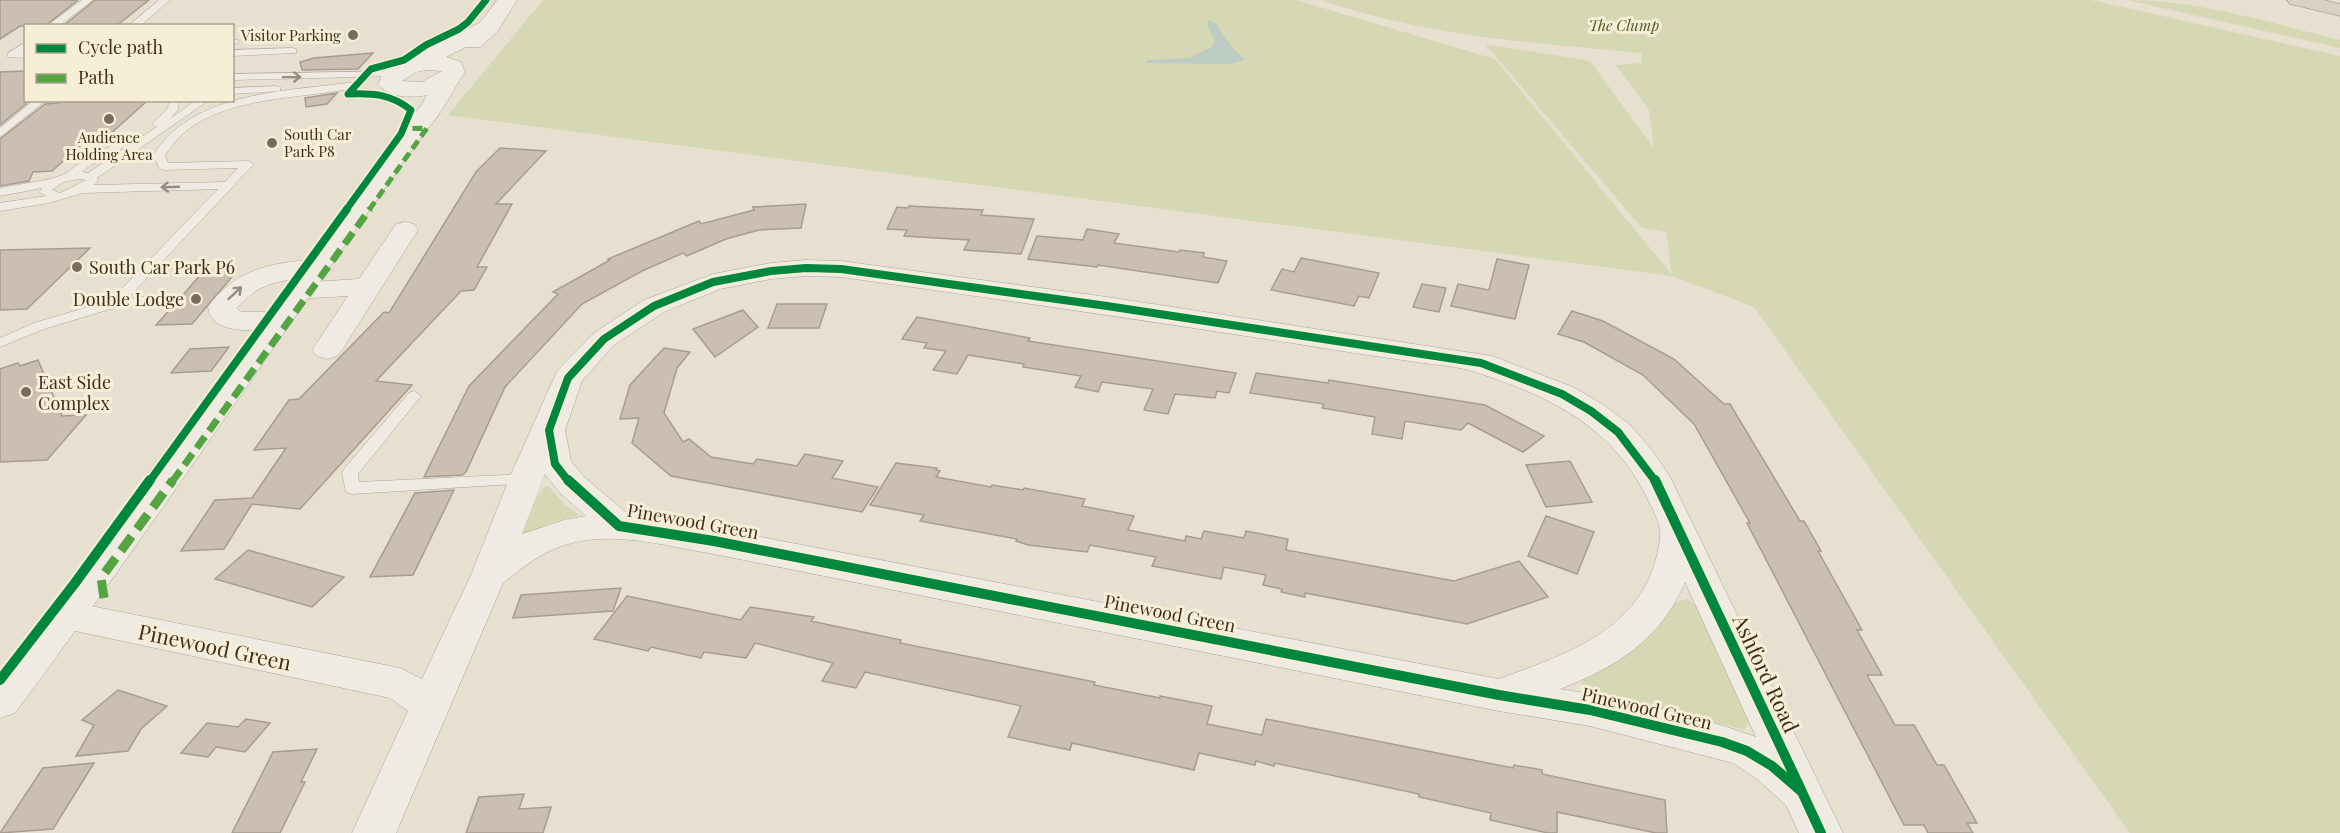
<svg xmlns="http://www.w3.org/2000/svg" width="2340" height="833" font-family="'Playfair Display',serif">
<rect width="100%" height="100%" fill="#e7e0d1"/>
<!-- green -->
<path fill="#d6d7b3" d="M543 0H1296L1495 59 1672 275 1666 232 1642 228 1485 44 1590 61 1654 148 1649 110 1616 65 1642 63 1641 53C1533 43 1424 36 1321 0H2091L2340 56V833H2130L1754 307 1672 276 448 115Z
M2127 0C2199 0 2271 23 2340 40V48Z
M548 486 565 505 579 515 550 523 510 544 543 488Z
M1687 599 1699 606 1750 721 1744 730C1693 715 1640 710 1589 698L1582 688 1581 678 1630 652 1657 629 1676 602Z"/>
<!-- water -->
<path fill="#bcccc2" d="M1208 20 1216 23 1230 45 1245 60 1227 64 1145 63 1148 60 1189 58 1212 47 1215 41 1208 27Z"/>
<!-- building -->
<path fill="#cbbfb2" stroke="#a89c90" stroke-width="1.5" d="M0 0H78L45 26H20L0 39Z
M95 0H149L116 26H63Z
M373 53 358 69 302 70 300 62 314 58Z
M26 71V104L0 125V72Z
M337 93 327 104 306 107 305 98Z
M61 100H148L98 145H81L52 171 33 172 29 181 0 186V139L45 104 58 103Z
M500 148 546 151 496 204H512L477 267H487L474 290 461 291 376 381 412 385 300 509 252 504 224 549 181 551 215 500 252 498 286 448 254 450 289 400 299 399 384 312 389 313 476 172Z
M806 204 801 228 759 230 726 239 687 256 683 253 642 271 582 304 505 387 466 472 462 475 424 477 469 386 558 294 553 292 610 260 608 259 699 221 701 224 754 210 753 207Z
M909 206 983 210 981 215 1034 219 1021 254 964 250 969 240 904 236 907 230 887 229 897 207 908 208Z
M1087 229 1119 234 1114 243 1179 252 1180 250 1204 253 1203 257 1227 261 1218 283 1098 265 1097 267 1028 259 1037 236 1083 240Z
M90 248 27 309 0 310V250Z
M1301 258 1379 273 1369 298 1359 296 1354 306 1271 290 1282 269 1294 272Z
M1497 259 1529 265 1515 319 1451 306 1458 284 1489 290Z
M236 272 192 324 156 325 174 305 183 303 185 300 183 295 202 273Z
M1422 284 1446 288 1439 312 1413 307Z
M777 304H827L819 328H768Z
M743 310 758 327 715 357 693 329Z
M1572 311 1603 321 1674 359 1724 404H1730L1800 521H1804L1821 551H1818L1862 630H1857L1882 675H1867L1895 725H1914L1937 765H1944L1977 823H1967L1973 833H1928L1924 825H1904L1747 523H1750L1694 424 1643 375 1584 342 1558 334Z
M917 317 1030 338 1028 341 1236 373 1229 393 1217 391 1215 398 1175 394 1168 414 1144 410 1153 389 1102 382 1098 392 1075 387 1081 376 1023 367 1024 364 968 355 957 374 933 370 946 351 924 348 927 343 902 339Z
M229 347 211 371 171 373 190 349Z
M664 348 690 352 677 368 664 413 683 442 689 439 711 457 753 464 757 459 797 466 805 454 843 461 832 478 878 487 862 512 671 476 632 443 639 418 620 419 630 385Z
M38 360 62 416 86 415 47 460 0 462V369L18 363 20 366Z
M1256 373 1328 383 1329 380 1485 405 1544 436 1523 452 1468 423 1461 430 1405 421 1402 439 1372 434 1375 417 1322 408 1324 404 1250 393Z
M1570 461 1592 502 1546 507 1526 465Z
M896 463 937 468 936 470 940 471 936 477 991 487 992 485 1023 490 1024 488 1085 499 1082 506 1134 516 1128 530 1185 541 1186 536 1201 539 1204 531 1244 538 1246 531 1288 539 1286 550 1454 581 1519 561 1548 597 1467 624 1305 593V597L1281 592 1282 589 1263 585 1266 575 1224 567 1221 579 1152 566 1156 557 1090 545 1087 552 1028 545 1016 541 1017 539 920 521 924 515 870 505Z
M454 490 413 575 370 577 415 493Z
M1546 516 1594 532 1577 574 1528 556Z
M248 550 344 577 312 607 215 579Z
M621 588 613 611 513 618 521 595Z
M627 596 741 620 750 607 814 617 811 621 901 640 900 643 1095 682 1094 685 1160 698V696L1212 706 1207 724 1262 735 1266 719 1513 768 1514 765 1542 770V774L1665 800 1667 833H1656L1557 812V833H1548L1490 820 1491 813 1419 797V794L1275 763 1274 766 1256 761 1255 765 1199 753 1194 770 1072 743 1070 750 1008 737 1021 706 865 672 856 688 822 681 833 663 755 643 746 658 704 652 701 658 651 647 648 651 594 639Z
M118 690 167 706 141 729 128 751 76 756 94 725 82 720Z
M246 719 270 723 245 752 216 747 208 757 181 753 207 723 238 727Z
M317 749 301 782H305L280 833H232L273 752Z
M94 763 53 829 0 833 43 768Z
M524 794 519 809 551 807 543 833H466L479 797Z"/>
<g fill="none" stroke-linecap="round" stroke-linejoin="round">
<!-- service casing -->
<g stroke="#ada599" stroke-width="1">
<path id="service" d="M82 0H93L59 26H47Z
M159 0H170L140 26H128Z
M232 39 238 40 239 42 232 46Z
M26 42V50L23 52H26V58L8 57V53Z
M292 48 296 49V53L232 56V50Z
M395 71 400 74 399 76 232 80 234 74Z
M356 82 360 83V87C298 101 200 93 165 156L168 163 248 161 254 164 128 298 176 295 181 296 183 299 181 302 117 307 44 329 0 347V338L34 323 111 300 218 189 83 193 49 203 0 211V203L46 196 39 192 42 188 0 196V188L51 179 65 174 80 163 131 135H139L140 138 157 127 152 124 168 108 169 100H179L178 109 171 118 196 100H209L97 178 98 181 94 185 225 182 238 168 164 170 160 169 153 156C191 91 290 91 356 82ZM134 142 88 173 82 172 88 167ZM79 179 86 180 60 193 52 190 63 182Z
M276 86 280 87V91L232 94V88Z
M34 100H46L0 137V128Z
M414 391 421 396 358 474 359 482 526 474 532 475 534 479 532 483 352 494 346 492 342 473 344 469 409 393Z"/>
</g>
<!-- minor casing -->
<g stroke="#ada599" stroke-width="1">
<path id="minor" d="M405 222 414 224 418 230 342 350 337 356 327 359 317 356 312 350 348 296 296 299 286 297 282 291 286 285 296 283 359 279 396 224Z
M313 260 323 262 327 268 323 274C287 283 264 276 237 308L241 312H274L284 315 288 321 284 327C267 331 226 334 214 320 210 317 209 312 208 307 233 271 271 262 313 260Z
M806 260 841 261 1107 297 1492 356 1573 387 1602 404 1629 424 1652 450 1670 477 1843 833H1799L1786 805 1757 779 1733 763 1590 726 1499 711 714 554C665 546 610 529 562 546 540 553 521 569 503 583L396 833H352L408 711 390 698 66 629 53 625 47 615 53 605 66 601 400 668 422 679 471 575 509 479 557 371 594 333 644 300 713 274 771 263ZM806 276 841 277C992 298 1142 320 1292 343 1333 350 1375 356 1416 362 1436 365 1459 366 1478 373 1552 397 1615 428 1649 502 1655 514 1662 526 1660 539 1648 628 1572 652 1499 679L714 528 629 515 584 477 571 461 565 430 582 381 614 345 664 312 720 289 771 279ZM545 474 560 493 586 516 564 520 522 534ZM1685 582 1756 737C1693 714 1625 699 1560 689 1616 667 1661 640 1685 582Z"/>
</g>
<!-- tertiary casing -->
<g stroke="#ada599" stroke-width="1">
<path id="tertiary" d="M497 0H517L497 32 480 47H466L446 57 461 62 465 72C452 91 443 112 427 129 288 323 157 522 15 713L0 718V670L52 604 409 119 421 106 427 95C412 98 388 98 378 84L384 71 481 22ZM427 70 442 71 422 82 402 81 416 72Z"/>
</g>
<!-- motorway casing -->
<g stroke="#928b80" stroke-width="1">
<path id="motorway" d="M2287 0H2324L2340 4V16L2290 4Z"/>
</g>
<!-- service -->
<use href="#service" fill="#efebe3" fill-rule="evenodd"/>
<!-- minor -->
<use href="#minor" fill="#efebe3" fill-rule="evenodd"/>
<!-- tertiary -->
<use href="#tertiary" fill="#efebe3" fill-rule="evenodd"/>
<!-- motorway -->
<use href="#motorway" fill="#dad1c2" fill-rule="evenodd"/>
<!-- quiet-far2 -->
<path stroke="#54a441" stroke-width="5" stroke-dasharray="10 5" stroke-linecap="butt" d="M369 210 427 128 403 129"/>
<!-- quiet-far1 -->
<path stroke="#54a441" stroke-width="7" stroke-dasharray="14 7" stroke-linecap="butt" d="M172 482 370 209"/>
<!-- quiet -->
<path stroke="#54a441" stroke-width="9" stroke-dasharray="18 9" stroke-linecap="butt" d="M104 598 101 578 173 480"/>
<!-- cycleway-far2 casing -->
<g stroke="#f7eed8" stroke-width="10">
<path id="cycleway-far2" d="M346 210 401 134 411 110C391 94 373 93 348 94L371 69 404 60 426 45 459 29 468 22 486 0"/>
</g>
<!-- cycleway-far1 casing -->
<g stroke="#f7eed8" stroke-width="12">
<path id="cycleway-far1" d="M149 482 347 209
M569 482 555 464 549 430 568 378 604 339 654 306 713 282 771 271 806 268 841 269 1107 306 1481 363 1562 394 1591 411 1618 432 1656 482"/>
</g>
<!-- cycleway casing -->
<g stroke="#f7eed8" stroke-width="14">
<path id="cycleway" d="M568 480 619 526 714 541 1499 695 1590 710 1722 742 1747 751 1772 766 1802 792
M1655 480 1802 792
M0 680 75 583 150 480
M1802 792 1821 833"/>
</g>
<!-- cycleway-far2 -->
<use href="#cycleway-far2" stroke="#00873e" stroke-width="7"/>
<!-- cycleway-far1 -->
<use href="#cycleway-far1" stroke="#00873e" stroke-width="8"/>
<!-- cycleway -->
<use href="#cycleway" stroke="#00873e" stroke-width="10"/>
</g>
<!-- one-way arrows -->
<defs><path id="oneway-shaft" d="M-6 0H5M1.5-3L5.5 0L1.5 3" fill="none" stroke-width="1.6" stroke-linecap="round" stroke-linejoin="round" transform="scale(1.5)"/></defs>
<g stroke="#968c82">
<use href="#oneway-shaft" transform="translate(292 77) rotate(-1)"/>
<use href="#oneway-shaft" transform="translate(170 187) rotate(178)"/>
<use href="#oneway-shaft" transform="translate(235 293) rotate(-43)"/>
</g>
<!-- markers -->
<g fill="#786c5e" stroke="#f7eed8" stroke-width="2">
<circle cx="353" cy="35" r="6"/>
<circle cx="109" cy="119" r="6"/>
<circle cx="272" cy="143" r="6"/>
<circle cx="77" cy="267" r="6"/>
<circle cx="196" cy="299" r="6"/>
<circle cx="26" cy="392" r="6"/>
</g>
<g text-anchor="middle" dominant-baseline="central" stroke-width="6" stroke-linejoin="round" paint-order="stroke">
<!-- far-park labels -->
<g font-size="15" font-style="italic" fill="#4d5a26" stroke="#f7eed8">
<text x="1624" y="25">The Clump</text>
</g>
<!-- far-poi labels -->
<g font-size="15" fill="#3d2e20" stroke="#f7eed8" text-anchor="end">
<text x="341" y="35">Visitor Parking</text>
<text x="284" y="134" text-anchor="start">South Car<tspan x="284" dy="17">Park P8</tspan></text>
<text x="109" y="137" text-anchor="middle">Audience<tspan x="109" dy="17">Holding Area</tspan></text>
</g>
<!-- poi labels -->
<g font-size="18" fill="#3d2e20" stroke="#f7eed8" text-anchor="start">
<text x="89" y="267">South Car Park P6</text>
<text x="184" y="299" text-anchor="end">Double Lodge</text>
<text x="38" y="382">East Side<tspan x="38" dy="21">Complex</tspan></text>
</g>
<!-- street labels -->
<g font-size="18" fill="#3d2e20" stroke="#f7eed8">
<text transform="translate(693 521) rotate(10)">Pinewood Green</text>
<text transform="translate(1170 613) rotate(11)">Pinewood Green</text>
<text transform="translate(1647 708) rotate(13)">Pinewood Green</text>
</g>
<!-- near-street labels -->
<g font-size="21" fill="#3d2e20" stroke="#f7eed8">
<text transform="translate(215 646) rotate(12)">Pinewood Green</text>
<text transform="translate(1767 673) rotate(65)">Ashford Road</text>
</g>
</g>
<!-- legend -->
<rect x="24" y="24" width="210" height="78" fill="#f7eed8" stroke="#ada18e" stroke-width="1.5"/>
<rect x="36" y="44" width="30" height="9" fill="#00873e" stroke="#ada18e" stroke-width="1.5"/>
<text x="78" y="54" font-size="18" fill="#3d2e20">Cycle path</text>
<rect x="36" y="74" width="30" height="9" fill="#54a441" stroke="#ada18e" stroke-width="1.5"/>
<text x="78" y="84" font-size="18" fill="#3d2e20">Path</text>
</svg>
